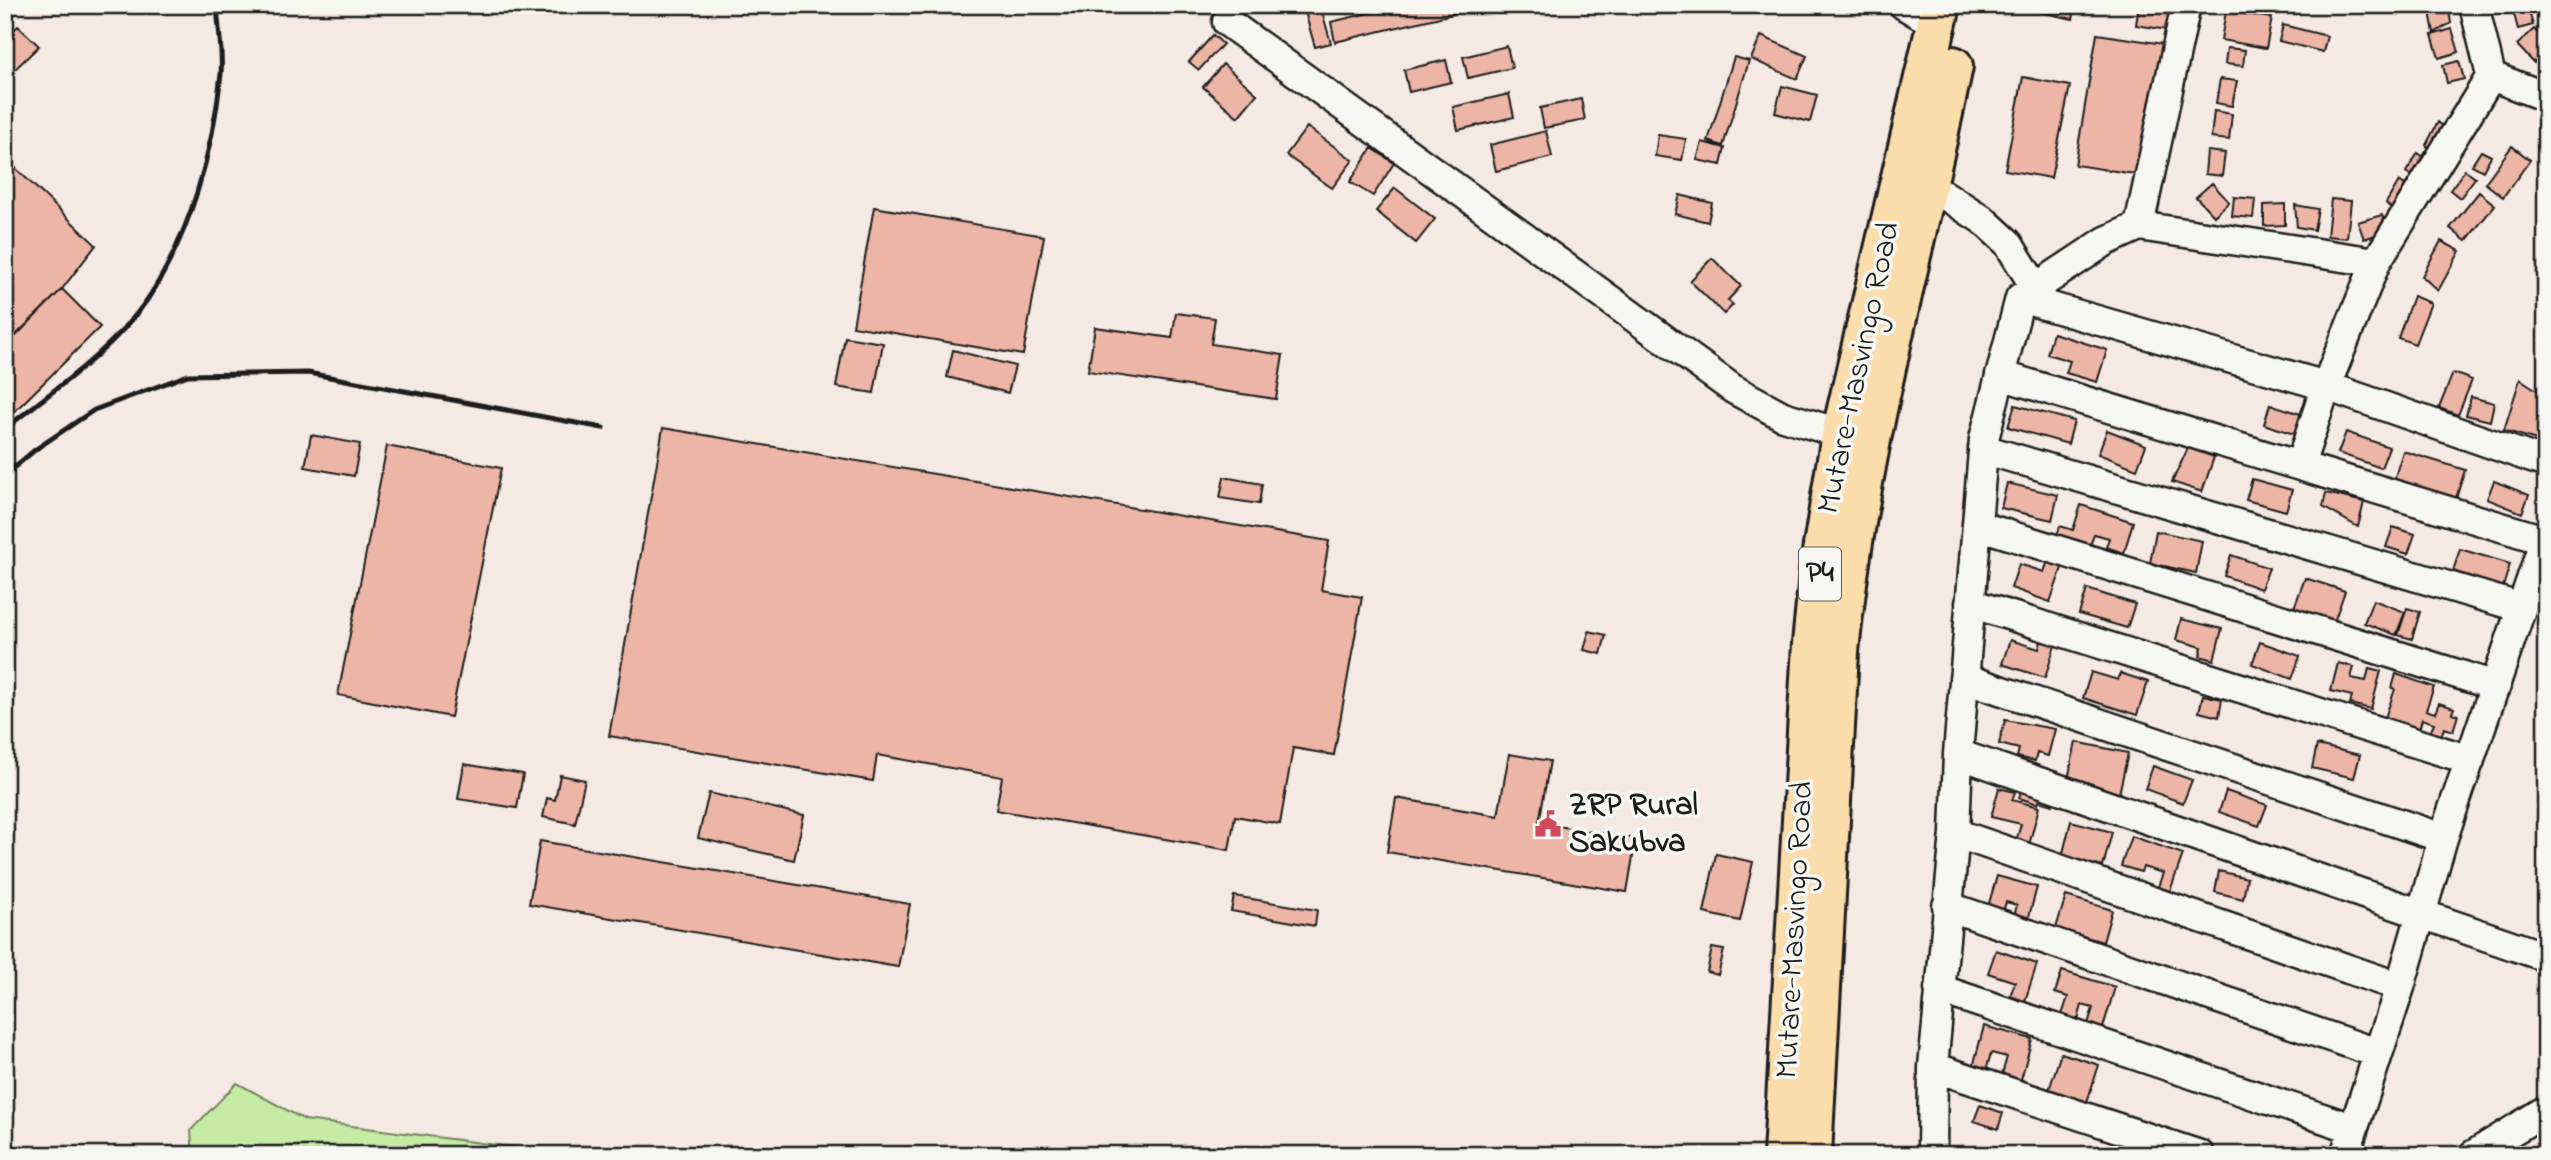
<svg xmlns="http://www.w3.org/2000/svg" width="2551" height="1160" font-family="'Indie Flower',sans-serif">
<rect width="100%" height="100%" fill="#f4e9e3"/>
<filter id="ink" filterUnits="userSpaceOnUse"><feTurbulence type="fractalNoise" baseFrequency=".0143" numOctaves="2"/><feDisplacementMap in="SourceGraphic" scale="14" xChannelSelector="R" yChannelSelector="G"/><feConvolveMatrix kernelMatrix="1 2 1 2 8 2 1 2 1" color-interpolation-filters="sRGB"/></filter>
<g filter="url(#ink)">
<!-- green -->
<path fill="#c6eba5" stroke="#718460" stroke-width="2" d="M237 1083 305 1120 574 1155H193L191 1130Z"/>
<!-- building -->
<path fill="#edb5a5" stroke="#1c1c1c" stroke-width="2" d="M1303 5H1320L1331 43 1315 47Z
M1403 5H1460L1461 12 1335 42 1331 22Z
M2036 5H2076L2073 19 2035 11Z
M2139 5H2178L2174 31 2136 25Z
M2448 5 2451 23 2434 33 2429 6Z
M2527 5 2533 25 2518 29 2512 7Z
M2226 11 2272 18 2266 48 2221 40Z
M2283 25 2327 36 2323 52 2279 41Z
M18 26 39 46 5 79V38Z
M2452 29 2459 52 2439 58 2432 35Z
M2534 29 2546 42V51L2534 63 2517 45Z
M2097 34 2164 44 2142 175 2075 165Z
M1213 35 1223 44 1199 70 1189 62Z
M1761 36 1807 56 1797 79 1751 59Z
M1507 46 1512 68 1468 78 1463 57Z
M2227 48 2245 50 2243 66 2225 64Z
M1734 57 1749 61 1723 146 1708 141Z
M1446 60 1451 82 1409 92 1404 70Z
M2459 61 2464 79 2447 83 2443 65Z
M1223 64 1257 94 1238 117 1203 87Z
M2023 77 2070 86 2051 178 2005 170Z
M2220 79 2237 81 2232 106 2216 103Z
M1782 86 1817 95 1810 122 1775 113Z
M1509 94 1514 117 1458 130 1453 107Z
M1581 99 1585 120 1544 128 1540 108Z
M2214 111 2232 114 2229 140 2211 138Z
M2438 122 2450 132 2438 156 2426 145Z
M1307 127 1353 160 1332 188 1286 155Z
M1546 131 1552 157 1496 171 1490 145Z
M1658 135 1686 139 1682 160 1655 156Z
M1702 142 1725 148 1721 165 1697 160Z
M2512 146 2530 160 2503 197 2485 183Z
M1372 148 1394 163 1373 196 1350 182Z
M2207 151 2225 153 2222 176 2205 174Z
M2481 151 2491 156 2483 171 2472 165Z
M2418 153 2433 163 2420 182 2406 172Z
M5 158 96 245 62 289 5 346Z
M2465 170 2475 178 2460 198 2450 190Z
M2399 181 2414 191 2398 216 2386 203Z
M2212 183 2229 202 2214 216 2196 197Z
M1395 188 1435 219 1416 243 1376 211Z
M2479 192 2495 205 2466 241 2450 228Z
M1680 195 1712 203 1708 222 1675 214Z
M2234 197 2255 199 2253 218 2232 216Z
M2331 199 2351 201 2347 238 2327 236Z
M2285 204V225L2264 226V205Z
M2295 205 2318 209 2314 230 2297 227Z
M874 207 1044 236 1023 355 853 326Z
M2382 215 2387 231 2364 239 2358 222Z
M2441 241 2460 251 2438 291 2422 276Z
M1712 258 1741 286 1728 300 1733 305 1724 314 1690 281Z
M62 289 100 327 5 421V347Z
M2413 296 2431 303 2415 344 2398 338Z
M1176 313 1215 318 1211 344 1283 355 1276 399 1088 371 1095 327 1172 338Z
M2053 333 2107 350 2097 382 2066 373 2070 361 2047 354Z
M845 337 883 343 874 393 836 387Z
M953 350 1015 366 1008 393 947 377Z
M2453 373 2472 380 2458 415 2439 408Z
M2520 379 2546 396V443L2504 430Z
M2471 397 2494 403 2490 421 2466 415Z
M2270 404 2310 417 2303 437 2264 424Z
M2015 405 2074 421 2068 444 2008 427Z
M663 428 1329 541 1321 590 1362 597 1334 755 1293 748 1280 824 1235 816 1229 850 996 810 1002 777 877 755 873 781 609 736Z
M2107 430 2146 445 2137 469 2098 454Z
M2346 432 2389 447 2381 468 2338 453Z
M311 435 360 444 354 476 305 467Z
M387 446 501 468 451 717 338 695Z
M2188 448 2214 457 2202 492 2172 482Z
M2403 451 2465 470 2456 498 2394 480Z
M1224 477 1262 484 1259 504 1220 498Z
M2252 479 2292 490 2286 511 2246 500Z
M2494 481 2529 495 2522 513 2487 499Z
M2007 483 2058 495 2052 520 2001 508Z
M2326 493 2364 502 2358 527 2323 507Z
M2081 505 2133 522 2124 553 2106 547 2109 538 2094 534 2090 546 2057 536 2060 526 2073 530Z
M2393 527 2415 534 2408 554 2386 547Z
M2156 531 2202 541 2196 573 2150 563Z
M2460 549 2510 564 2503 587 2453 571Z
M2231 555 2269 568 2261 589 2224 576Z
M2049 558 2064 562 2050 602 2011 588 2019 564 2044 572Z
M2305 578 2345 591 2334 622 2294 608Z
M2087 589 2135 604 2127 628 2079 614Z
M2373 600 2405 612 2396 635 2364 623Z
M2407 608 2420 612 2412 639 2398 635Z
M2181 619 2222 629 2214 660 2200 656 2202 647 2176 640Z
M1589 631 1606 635 1601 654 1584 650Z
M2042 638 2056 642 2045 678 2002 664 2010 640 2039 649Z
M2260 642 2300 656 2292 679 2252 664Z
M2338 663 2354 667 2351 678 2366 681 2369 668 2381 671 2371 709 2350 704 2352 696 2331 691Z
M2091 672 2118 680 2120 673 2148 682 2137 715 2083 698Z
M2396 674 2434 687 2426 710 2435 713 2439 703 2454 708 2452 713 2458 715 2453 731 2444 728 2441 736 2430 733 2434 723 2422 719 2419 730 2385 718 2395 689 2392 688Z
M2203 695 2222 699 2219 717 2199 712Z
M2005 720 2055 729 2048 756 2037 753 2035 761 2017 757 2019 749 1999 744Z
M2076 742 2128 753 2119 794 2067 784Z
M2317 745 2360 755 2354 778 2312 768Z
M1509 754 1550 761 1539 823 1636 839 1627 892 1387 852 1396 798 1498 816Z
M464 764 523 774 517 808 458 799Z
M2153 766 2192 780 2183 803 2145 789Z
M560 775 585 780 575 824 543 817 547 798 555 800Z
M2023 784 2055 796 2052 805 2039 801 2038 804 2019 798Z
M1999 788 2015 792 2012 800 2039 807 2029 845 2016 842 2021 824 1991 817Z
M2226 791 2267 805 2259 826 2219 812Z
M709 793 804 815 794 860 698 838Z
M2071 821 2112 832 2103 867 2062 857Z
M2131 836 2183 854 2170 891 2158 887 2163 873 2143 867 2141 872 2121 866Z
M540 841 910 904 898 967 529 904Z
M1716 854 1753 862 1740 921 1704 913Z
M2219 871 2247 878 2243 899 2215 892Z
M1997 876 2037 887 2027 924 2013 920 2017 905 2006 902 2002 915 1987 910Z
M1234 896 1317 910 1315 926 1231 911Z
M2066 896 2112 910 2103 942 2056 928Z
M1712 948 1724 950 1718 975 1707 972Z
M1996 950 2037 964 2025 1001 2010 996 2015 982 1988 973Z
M2062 971 2115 987 2102 1031 2087 1027 2093 1008 2082 1005 2078 1020 2062 1015 2068 997 2055 993Z
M1984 1026 2032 1039 2020 1083 2001 1078 2007 1057 1991 1053 1986 1071 1973 1067Z
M2061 1053 2099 1065 2087 1102 2049 1090Z
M1980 1105 2003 1113 1998 1129 1974 1121Z"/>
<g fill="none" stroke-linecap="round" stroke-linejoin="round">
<!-- minor casing -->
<g stroke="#1c1c1c" stroke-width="33">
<path id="minor" d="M1904 5 1936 24
M2474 5 2491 76 2546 97
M1227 22 1733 389 1783 416 1859 439
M1929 185 1983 220 2008 243 2035 287
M2139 226 2376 262
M2020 298 2326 386 2546 463
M2000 375 2544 540
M1983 449 2519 607
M2300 465 2326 386 2376 262 2491 76
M1977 525 2496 686
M1970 603 2470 760
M1964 678 2443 838
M1958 754 2546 957
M1955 833 2400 987
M1947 906 2377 1053
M1939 989 2352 1128
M1933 1067 2200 1155
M1932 1155 1933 1067 1955 833 1958 754 1984 439 2020 298 2106 241 2139 226 2186 5
M2345 1155 2400 987 2443 838 2546 536
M2473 1155 2546 1110"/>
</g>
<!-- highway casing -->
<g stroke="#1c1c1c" stroke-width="44">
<path id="highway" d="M1783 1155 1812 644 1820 565 1841 435 1941 5
M1812 1155 1839 652C1858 453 1913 261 1953 66"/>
</g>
<!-- minor -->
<use href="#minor" stroke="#f6f6f2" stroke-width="28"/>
<!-- highway -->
<use href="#highway" stroke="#fbddab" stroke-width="38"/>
<!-- rail -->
<path stroke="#1c1c1c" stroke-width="5" d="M5 429C53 390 111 352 147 300 190 236 213 151 221 74 223 52 218 27 217 5
M5 475 36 449 94 410 188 375 308 373 603 428"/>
</g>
</g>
<!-- icons -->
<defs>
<g id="civic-bare" transform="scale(2.1)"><path d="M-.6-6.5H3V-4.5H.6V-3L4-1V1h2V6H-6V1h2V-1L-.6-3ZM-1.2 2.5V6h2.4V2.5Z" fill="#d1495b" stroke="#f6f6f2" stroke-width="2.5" paint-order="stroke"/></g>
</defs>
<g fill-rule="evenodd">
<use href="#civic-bare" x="1548" y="824"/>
</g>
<g text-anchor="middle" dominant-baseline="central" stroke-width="7" stroke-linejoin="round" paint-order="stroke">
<!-- shield labels -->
<rect fill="#f6f6f2" stroke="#5d5d5c" stroke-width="2" x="1799" y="547.5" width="42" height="53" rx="5"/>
<g font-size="30" font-weight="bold" fill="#1c1c1c">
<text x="1820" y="574">P4</text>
</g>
<!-- street labels -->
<g font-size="32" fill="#1c1c1c" stroke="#f6f6f2">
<text transform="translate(1860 368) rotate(-78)">Mutare-Masvingo Road</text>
<text transform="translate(1796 930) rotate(-87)">Mutare-Masvingo Road</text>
</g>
<!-- poi labels -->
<g font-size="32" font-weight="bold" fill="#1c1c1c" stroke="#f6f6f2" text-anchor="start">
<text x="1569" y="806">ZRP Rural<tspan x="1569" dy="37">Sakubva</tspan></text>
</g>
</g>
<!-- margin -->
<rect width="2551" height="1160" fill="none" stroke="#f6f6f2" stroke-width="28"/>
<rect x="14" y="14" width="2523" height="1132" fill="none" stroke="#1c1c1c" stroke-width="2.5" filter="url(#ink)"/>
</svg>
